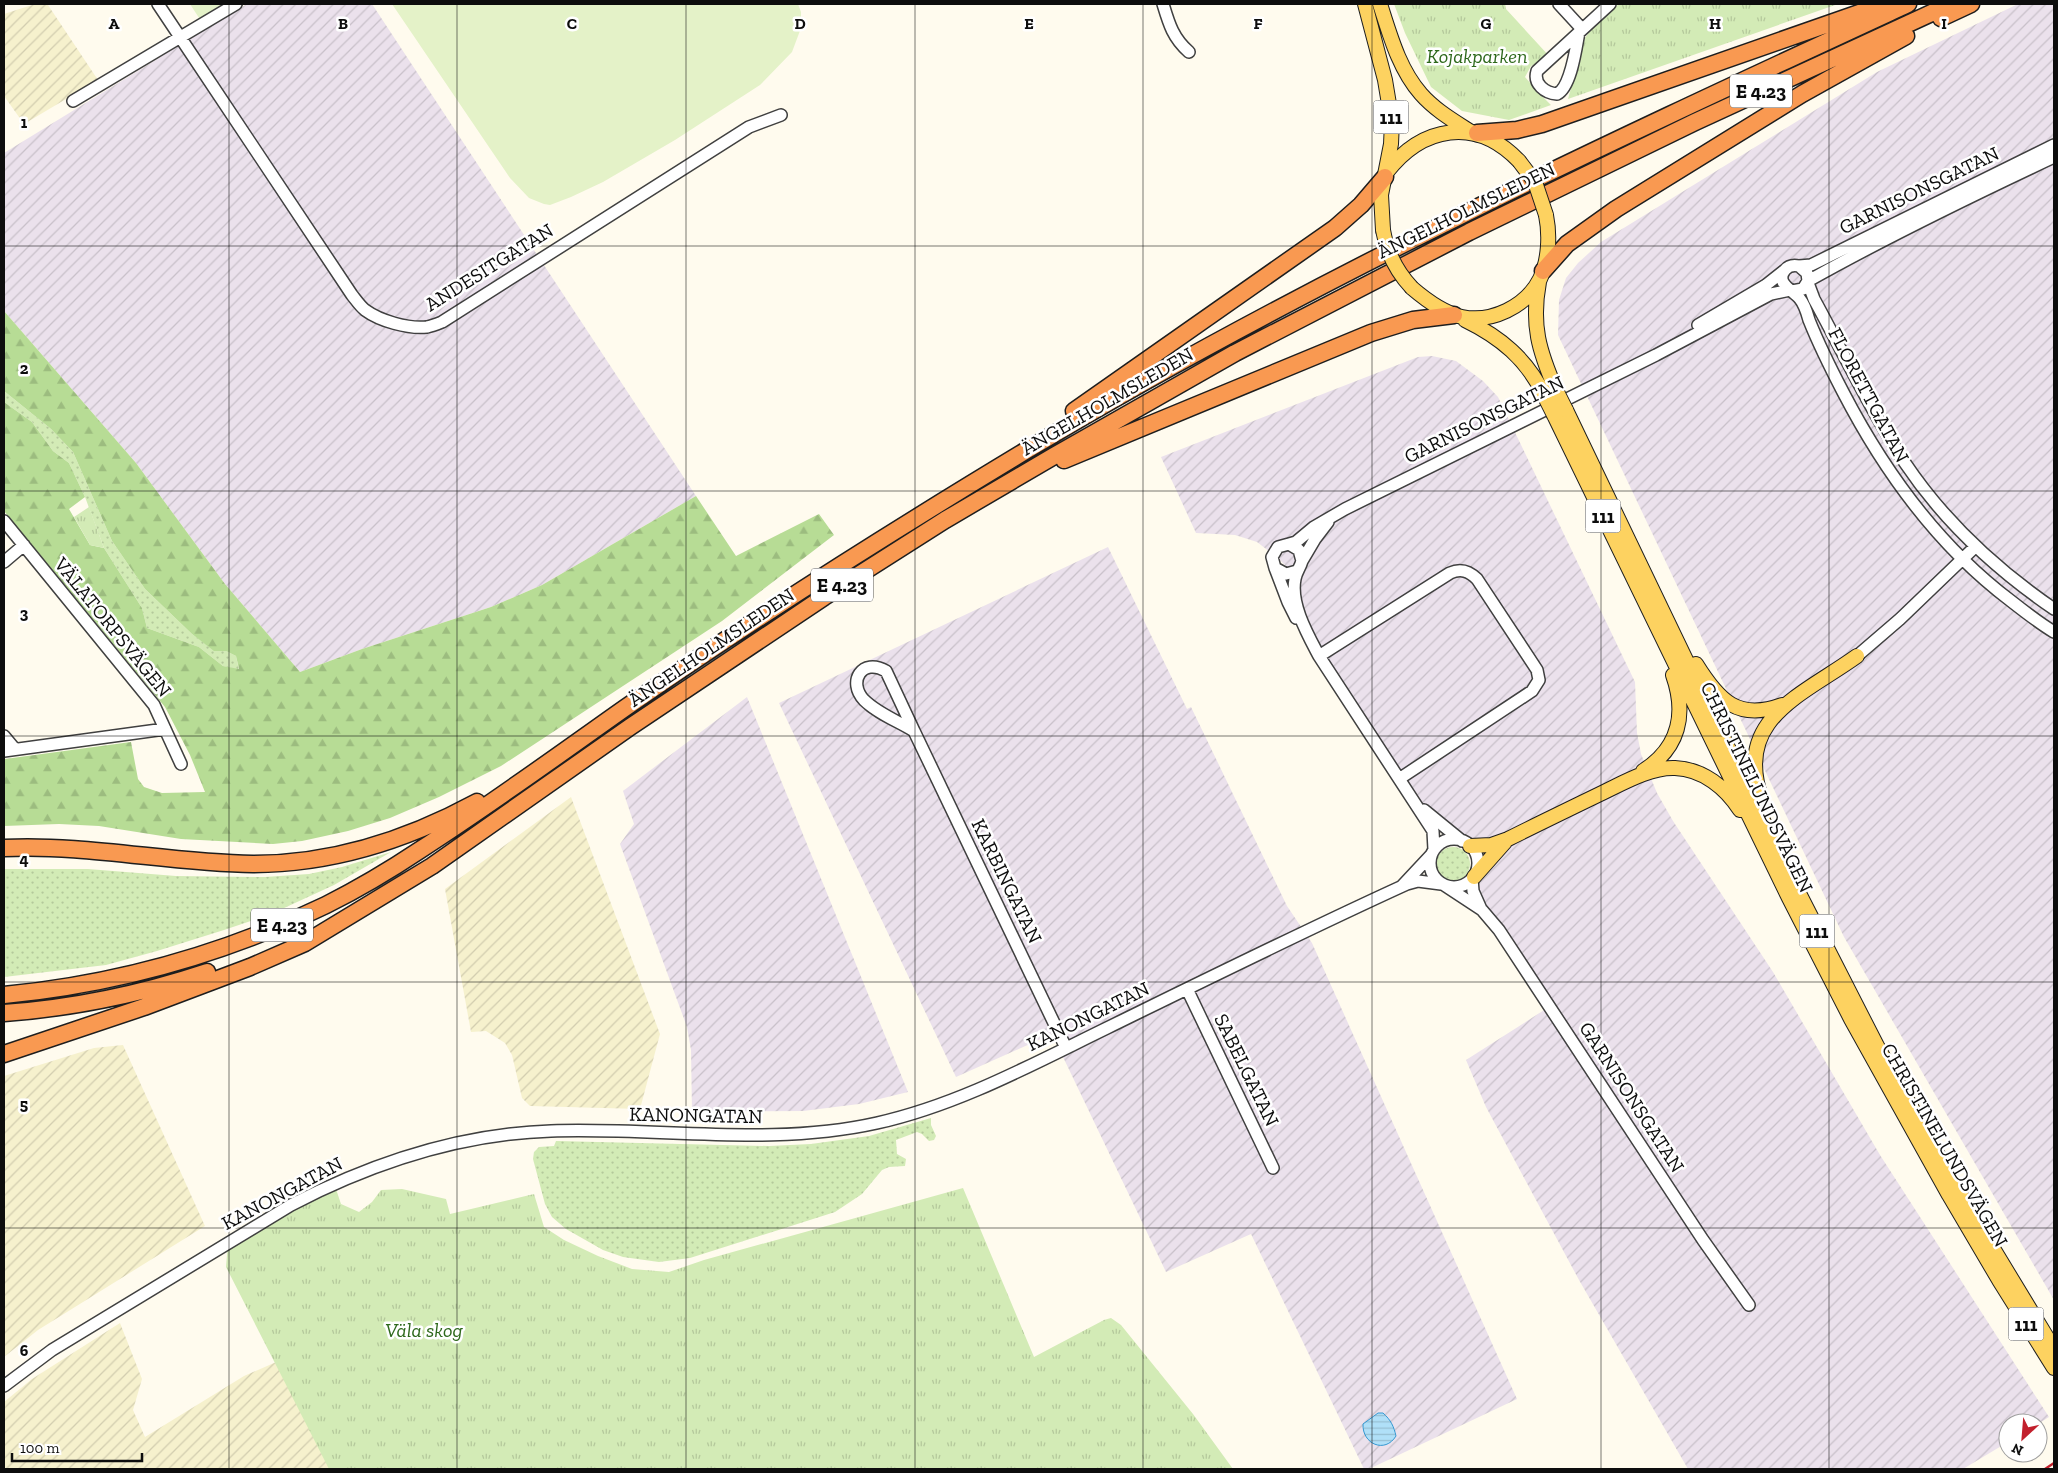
<svg xmlns="http://www.w3.org/2000/svg" width="2058" height="1473" font-family="'Zilla Slab',serif">
<defs>
<pattern id="industrial-furrows" width="10" height="10" patternUnits="userSpaceOnUse" patternTransform="scale(1.25)"><rect width="10" height="10" fill="#ebe1ec"/><path d="M-1 1l2-2M0 10L10 0M9 11l2-2" fill="none" stroke="#c8c0c9"/></pattern>
<pattern id="farmland-furrows" width="10" height="10" patternUnits="userSpaceOnUse" patternTransform="scale(1.25)"><rect width="10" height="10" fill="#f6f1cd"/><path d="M-1 1l2-2M0 10L10 0M9 11l2-2" fill="none" stroke="#d2cdaf"/></pattern>
<pattern id="grass-dots" width="8" height="8" patternUnits="userSpaceOnUse" patternTransform="scale(1.25)"><rect width="8" height="8" fill="#d3ebb6"/><path d="M2 2h.1M6 6h.1" fill="none" stroke="#b4c89b" stroke-width="1.8" stroke-linecap="round"/></pattern>
<pattern id="forest-firs" width="22" height="20" patternUnits="userSpaceOnUse" patternTransform="scale(1.25)"><rect width="22" height="20" fill="#b7dc95"/><path d="M5 1l3.5 6h-7zM16 11l3.5 6h-7z" fill="#9cbc7f"/></pattern>
<pattern id="park-tufts" width="24" height="20" patternUnits="userSpaceOnUse" patternTransform="scale(1.25)"><rect width="24" height="20" fill="#d3ebb6"/><path d="M3 7l-1-3M5 7V3M7 7l1-3M15 17l-1-3M17 17v-4M19 17l1-3" fill="none" stroke="#b4c89b"/></pattern>
<pattern id="water-rules" width="6" height="5" patternUnits="userSpaceOnUse" patternTransform="scale(1.25)"><rect width="6" height="5" fill="#b0e0f8"/><path d="M0 2.5h6" fill="none" stroke="#96bfd3"/></pattern>
</defs>
<rect width="100%" height="100%" fill="#fffbee"/>
<!-- industrial -->
<path fill="url(#industrial-furrows)" d="M247 4H372L696 496 542 585 491 607 362 649 300 672 225 584 136 463 4 311V153Z
M2018 4H2054V1300L1844 937 1558 335 1559 300 1566 278 1578 263 1601 242 1877 72Z
M1432 356 1456 361 1483 381 1498 397 1635 682 1637 733 1641 754 1657 793 1673 821 1773 972 1880 1155 2049 1417 2038 1424 2008 1423V1442L1963 1469H1688L1579 1280 1486 1107 1466 1060 1552 1005 1484 909 1475 884 1504 846 1467 841 1414 798 1321 652 1300 614 1288 568 1279 559 1257 542 1235 535 1196 533 1161 457 1418 357Z
M1108 547 1187 709 1191 707 1287 906 1312 943 1517 1399 1369 1469H1364L1251 1234 1166 1272 1052 1034 956 1077 779 703Z
M747 697 908 1092 859 1104 803 1111 692 1112 691 1050 687 1027 620 844 634 824 623 791Z"/>
<!-- farmland -->
<path fill="url(#farmland-furrows)" d="M35 4 48 5 98 80 24 124 4 96V14Z
M571 797 660 1034 640 1109 530 1106 522 1098 512 1055 505 1043 486 1031 471 1032 445 889Z
M123 1045 205 1226 67 1312 38 1330 4 1357V1076L94 1048Z
M120 1323 142 1379 133 1410 145 1437 244 1376 283 1359 336 1469H4V1402L32 1379Z"/>
<!-- grass -->
<path fill="url(#grass-dots)" d="M4 391 51 429 73 452 112 541 145 589 192 634 214 650 226 651 236 656 239 670 223 666 199 647 147 628 142 608 104 548 85 497 69 463 53 451 32 422 4 402Z
M1436 864a17 17 0 1 1 34 0a17 17 0 1 1-34 0Z
M391 852 334 885 269 915 224 930 157 951 106 965 4 977V869H88L176 876 265 877 309 874 342 867Z
M931 1118V1125L936 1136 934 1140 929 1141 922 1134 917 1132 896 1140 897 1154 906 1159 905 1166 889 1167 882 1170 862 1194 835 1212 690 1258 659 1262 623 1257 603 1250 566 1229 552 1217 545 1204 533 1159 534 1152 539 1147 554 1146 556 1141 769 1146 811 1144 869 1136Z"/>
<!-- forest -->
<path fill="url(#forest-firs)" d="M4 311 136 463 225 584 300 672 362 649 491 607 542 585 696 496 736 556 819 514 834 535 722 621 501 766 439 797 390 818 348 831 302 841 273 844 181 839 99 826 59 824 4 826 5 759 131 742 138 779 144 787 162 793 205 792 190 755 165 707 4 511V402L32 422 53 451 69 463 85 497 69 509 90 545 104 548 142 608 147 628 199 647 223 666 239 669 236 656 226 651H214L192 634 145 589 112 541 73 452 51 429 4 391Z"/>
<!-- park -->
<path fill="url(#park-tufts)" d="M1394 4H1505L1506 9 1550 57 1531 66 1525 77 1540 94 1551 105 1509 120 1462 111 1431 87 1405 33Z
M1619 4H1838L1568 99 1585 38 1592 28Z
M89 507 104 548 90 545 74 517Z
M334 1183 341 1204 359 1212 372 1202 381 1190 402 1189 446 1199 450 1214 534 1194 544 1227 564 1240 598 1256 632 1269 669 1272 704 1260 963 1188 1034 1357 1104 1320 1111 1318 1121 1325 1193 1414 1233 1469H329L226 1267 228 1243Z"/>
<!-- pitch -->
<path fill="#e4f2c8" d="M190 4H229L201 21Z
M392 4H798L801 12V28L792 52 760 85 675 140 603 182 571 197 550 205 544 204 529 198 510 178Z"/>
<!-- water -->
<path fill="url(#water-rules)" stroke="#3598d2" d="M1378 1413H1383C1391 1420 1394 1427 1396 1436 1385 1454 1362 1444 1363 1424Z"/>
<g fill="none" stroke-linecap="round" stroke-linejoin="round">
<!-- minor casing -->
<g stroke="#404040" stroke-width="14">
<path id="minor" d="M158 4 352 295C356 300 360 306 365 310 380 321 408 329 427 327 432 326 437 324 442 322L749 127 781 115
M1163 4C1169 24 1173 38 1189 52
M1559 4 1582 29
M1579 32C1576 48 1571 87 1557 94 1545 93 1533 84 1537 71L1610 4
M73 101 236 4
M1799 266 1811 265 2054 145
M1808 281C1888 236 1971 196 2054 157
M1808 283 1814 299C1844 354 1871 411 1905 463 1944 521 1997 570 2054 609
M1792 291 1803 289 1808 281 1807 273 1799 266C1794 265 1789 265 1785 270 1774 283 1794 291 1800 299 1805 305 1807 313 1809 320 1819 345 1831 369 1843 392 1885 473 1938 546 2011 601 2025 612 2039 623 2054 632
M1698 325 1766 285 1785 270
M4 521 154 705 181 764
M1289 544 1296 542 1314 527 1345 509 1656 355 1771 294 1790 290
M1302 561 1315 539 1328 522
M4 562 24 545
M1275 568 1288 602 1296 618
M1297 571 1286 574 1275 568 1272 557 1278 547 1289 544 1299 550 1302 561C1300 568 1296 572 1295 579 1290 604 1308 635 1319 656L1433 831 1434 850
M1319 656 1450 573C1461 568 1469 571 1477 579L1537 670 1539 680 1532 691 1399 779
M1857 656 1900 619 1976 546
M914 731 886 671C862 657 847 682 864 700 878 714 898 721 914 731L1066 1048
M4 736 14 748
M4 751 165 729
M1424 810 1462 841
M1430 863a24 24 0 1 1 48 0a24 24 0 1 1-48 0Z
M1472 879 1473 891 1481 909
M1444 885 1482 910 1499 930 1703 1240 1749 1305
M1402 886 1431 855
M1187 989 1273 1168
M4 1386 52 1350 291 1205C372 1163 459 1134 551 1131 660 1127 770 1147 877 1123 958 1105 1033 1064 1107 1028 1207 979 1306 930 1407 884L1418 881 1441 884"/>
</g>
<!-- major casing -->
<g stroke="#1e1e1e" stroke-width="16">
<path id="major" d="M1365 4 1385 80 1392 122 1391 144 1381 195 1383 230
M1380 4C1390 35 1399 69 1421 94 1435 110 1454 121 1471 132
M1386 173C1422 126 1476 116 1519 161
M1539 282C1531 325 1539 351 1556 390
M1412 288C1426 300 1443 313 1462 317 1491 323 1526 307 1540 279 1549 260 1550 235 1546 215
M1465 320C1500 337 1527 359 1544 395
M1566 410 1782 860 1877 1046 1957 1189 2054 1349
M1554 415 1789 898 1851 1019 1949 1195 1999 1280 2054 1368
M1696 664C1719 701 1738 721 1782 705
M1643 771C1679 748 1687 715 1673 675
M1762 800C1732 719 1803 695 1857 656
M1470 846 1491 845 1508 839C1538 824 1569 809 1600 794 1623 783 1650 767 1675 768 1703 769 1726 788 1740 810
M1474 877 1505 842"/>
</g>
<!-- highway casing -->
<g stroke="#1e1e1e" stroke-width="19">
<path id="highway" d="M1941 18 1971 4
M1477 133 1517 130 1542 124 1885 4
M1543 271 1567 244 1616 209 1802 94 1906 36
M1074 411 1335 228 1361 205 1385 177
M1064 460 1371 333 1413 320 1454 315
M4 848C88 844 170 863 253 864 333 864 407 840 477 802
M4 995C117 984 224 954 326 905 358 889 390 870 420 850 490 805 557 756 625 708 756 617 891 532 1027 450 1310 280 1610 142 1908 4
M4 1013C73 1008 141 994 207 972
M4 1054 144 1007 250 967 305 943 432 866 630 727 824 597 945 520 1054 456 1235 353 1469 232 1695 122 1951 4"/>
</g>
<!-- minor -->
<use href="#minor" stroke="#fff" stroke-width="11"/>
<!-- major -->
<use href="#major" stroke="#fdd260" stroke-width="14"/>
<!-- highway -->
<use href="#highway" stroke="#f99951" stroke-width="16"/>
<!-- rail -->
<path stroke="#c2202d" stroke-width="2.5" d="M2045 1469 2054 1463"/>
<!-- major-bridge casing -->
<g stroke="#1e1e1e" stroke-width="16" stroke-linecap="butt">
<path id="major-bridge" d="M1519 161 1535 182 1546 215
M1383 230C1387 253 1396 271 1412 288
M1556 390 1566 410
M1544 395 1554 415"/>
</g>
<!-- major-bridge -->
<use href="#major-bridge" stroke="#fdd260" stroke-width="14"/>
</g>
<!-- grid -->
<path fill="none" stroke="#0d0d0d" stroke-width="1" stroke-opacity="0.55" d="M229 4V1469M457 4V1469M686 4V1469M915 4V1469M1143 4V1469M1372 4V1469M1601 4V1469M1829 4V1469M4 246H2054M4 491H2054M4 736H2054M4 982H2054M4 1228H2054"/>
<g text-anchor="middle" dominant-baseline="central" stroke-width="5" stroke-linejoin="round" paint-order="stroke">
<!-- shield labels -->
<g fill="#fff" stroke="#565656" stroke-width="1">
<rect x="1730" y="74.5" width="62" height="33" rx="4"/>
<rect x="1373.5" y="100.5" width="35" height="33" rx="4"/>
<rect x="1585.5" y="499.5" width="35" height="33" rx="4"/>
<rect x="811" y="568.5" width="62" height="33" rx="4"/>
<rect x="251" y="908.5" width="62" height="33" rx="4"/>
<rect x="1799.5" y="914.5" width="35" height="33" rx="4"/>
<rect x="2008.5" y="1307.5" width="35" height="33" rx="4"/>
</g>
<g font-size="19" font-weight="bold" fill="#0d0d0d">
<text x="1761" y="91">E 4.23</text>
<text x="1391" y="117">111</text>
<text x="1603" y="516">111</text>
<text x="842" y="585">E 4.23</text>
<text x="282" y="925">E 4.23</text>
<text x="1817" y="931">111</text>
<text x="2026" y="1324">111</text>
</g>
<!-- park labels -->
<g font-size="20" font-style="italic" fill="#2d681b" stroke="#fff">
<text x="1477" y="56">Kojakparken</text>
<text x="424" y="1330">Väla skog</text>
</g>
<!-- street labels -->
<g font-size="20" fill="#0d0d0d" stroke="#fff">
<text transform="translate(1919 190) rotate(-26)">GARNISONSGATAN</text>
<text transform="translate(1466 210) rotate(-26)">ÄNGELHOLMSLEDEN</text>
<text transform="translate(489 267) rotate(-32)">ANDESITGATAN</text>
<text transform="translate(1869 395) rotate(62)">FLORETTGATAN</text>
<text transform="translate(1107 401) rotate(-30)">ÄNGELHOLMSLEDEN</text>
<text transform="translate(1484 419) rotate(-26)">GARNISONSGATAN</text>
<text transform="translate(113 627) rotate(51)">VÄLATORPSVÄGEN</text>
<text transform="translate(711 647) rotate(-34)">ÄNGELHOLMSLEDEN</text>
<text transform="translate(1757 787) rotate(64)">CHRISTINELUNDSVÄGEN</text>
<text transform="translate(1007 881) rotate(64)">KARBINGATAN</text>
<text transform="translate(1088 1016) rotate(-26)">KANONGATAN</text>
<text transform="translate(1247 1070) rotate(64)">SABELGATAN</text>
<text transform="translate(1632 1097) rotate(57)">GARNISONSGATAN</text>
<text transform="translate(696 1115) rotate(1)">KANONGATAN</text>
<text transform="translate(1945 1145) rotate(60)">CHRISTINELUNDSVÄGEN</text>
<text transform="translate(282 1193) rotate(-28)">KANONGATAN</text>
</g>
</g>
<g font-size="16" text-anchor="middle" font-weight="bold" fill="#0d0d0d" stroke="#fff" stroke-width="5" stroke-linejoin="round" paint-order="stroke">
<text x="114" y="29">A</text>
<text x="343" y="29">B</text>
<text x="572" y="29">C</text>
<text x="800" y="29">D</text>
<text x="1029" y="29">E</text>
<text x="1258" y="29">F</text>
<text x="1486" y="29">G</text>
<text x="1715" y="29">H</text>
<text x="1944" y="29">I</text>
<text x="24" y="128">1</text>
<text x="24" y="374">2</text>
<text x="24" y="619">3</text>
<text x="24" y="865">4</text>
<text x="24" y="1110">5</text>
<text x="24" y="1356">6</text>
</g>
<!-- border -->
<rect width="2058" height="1473" fill="none" stroke="#0d0d0d" stroke-width="10"/>
<!-- north arrow -->
<g transform="translate(2023 1438) rotate(206)"><circle r="24" fill="#ffffff" stroke="#9e9e9e"/>
<path d="M0-4L9 19L0 12L-9 19Z" fill="#c2202d"/>
<text y="-8" font-size="14" font-weight="bold" text-anchor="middle" fill="#0d0d0d">N</text>
</g>
<!-- scale -->
<path d="M12 1453v8h130v-8" fill="none" stroke="#0d0d0d" stroke-width="2.5"/>
<text x="20" y="1453" font-size="15" fill="#0d0d0d" stroke="#ffffff" stroke-width="4" paint-order="stroke">100 m</text>
</svg>
